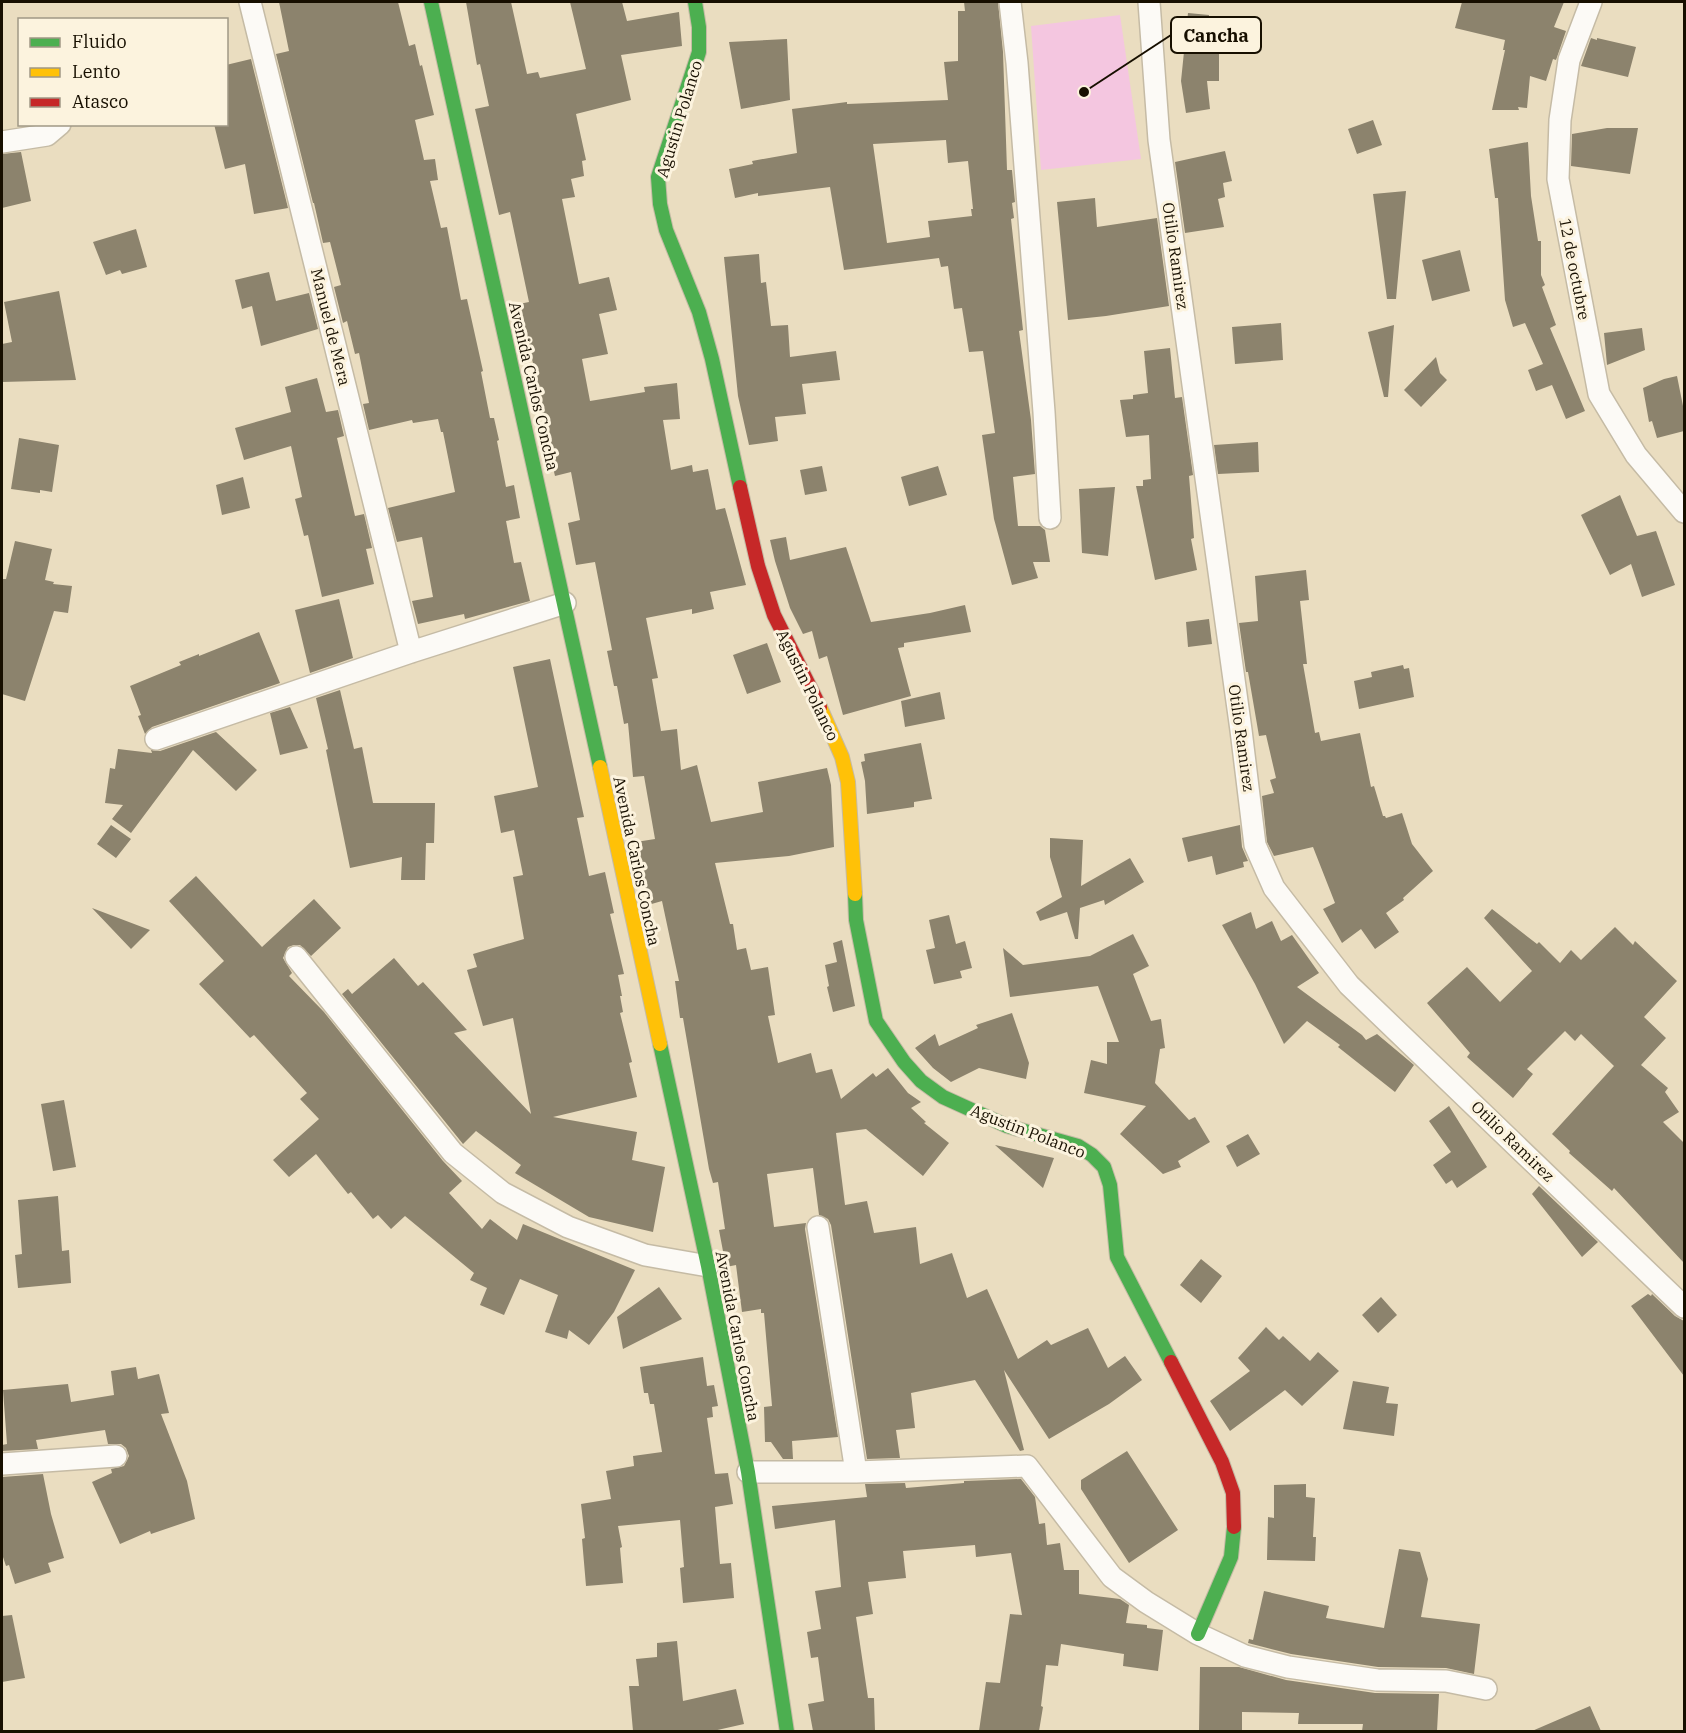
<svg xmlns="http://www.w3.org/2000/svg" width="1686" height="1733" font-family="'IBM Plex Serif',serif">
<rect width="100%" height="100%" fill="#eaddc0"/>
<!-- green -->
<path fill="#f4c6e0" d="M1120 15 1141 159 1041 170 1031 26Z"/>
<!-- building -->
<path fill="#8c836d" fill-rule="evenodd" d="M279 2H398L409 46 415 44 420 66 422 65 434 115 415 120 424 160 435 159 438 180 430 181 441 228 447 227 461 300 467 299 483 371 481 372 490 418H494L499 440 497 441 506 487 514 485 520 518 506 521 514 563 521 562 530 601 465 619 464 614 418 624 412 601 433 597 422 537 397 542 388 508 455 492 443 432H441L438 419 413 423 412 420 369 430 363 404 369 403 359 353 355 354 347 321 343 323 334 287 341 285 330 242 323 243 314 203H313L276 54 289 51Z
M466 2H511L527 74 538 72 540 78 586 69 570 2H622L627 21 679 12 682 46 621 55 631 100 576 114 586 160 582 161 584 176 571 179 575 197 562 199 579 284 609 277 617 310 599 314 608 354 582 359 590 401 645 392 644 387 677 383 680 419 663 420 671 470 692 465 693 472 708 469 716 510 725 508 746 585 710 592 714 609 692 614V609L646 618 658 678 652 679 661 731 677 729 681 770 697 765 711 822 763 812 758 782 827 768 831 785 834 847 789 856 715 863 730 924H733L737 950 746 948 751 970 768 967 775 1015 768 1016 778 1063 811 1053 816 1073 832 1069 841 1099 873 1073 876 1077 888 1068 908 1093 921 1102 911 1108 926 1122 924 1123 949 1143 923 1176 866 1129 836 1133 845 1205 867 1201 874 1233 916 1227 920 1264 952 1253 967 1298 987 1289 1018 1359 1047 1340 1051 1345 1088 1328 1108 1368 1125 1356 1142 1380 1109 1404 1049 1439 1004 1370 1024 1450 1020 1451 975 1380 911 1393 915 1428 896 1430 900 1458 867 1459 831 1225 828 1219 819 1215 813 1168 767 1174 774 1227 806 1223 805 1229 838 1437 792 1441 793 1459H783L771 1442H765L764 1407 772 1406 764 1313H761V1309L742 1312 736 1265 726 1267 719 1230 725 1229 718 1182 713 1183 709 1169 683 1018H680L675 981H679L662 901 648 905 639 866 636 842 655 839 644 776 633 777 628 723 624 724 617 686H614L607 651 612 650 595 562 576 565 568 523 580 520 571 472 555 476 546 438 532 377 536 376 519 304 529 302 510 212 499 215 475 109 489 106 480 64 477 65Z
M964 2H998L1003 52 1007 170H1012L1015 202 1012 203 1014 218 1011 219 1023 330 1019 331 1031 420 1035 474 1013 477 1018 526H1040L1045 530 1050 562H1033L1038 578 1012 585 994 519 982 435 995 433 983 351 969 352 962 308 954 309 948 266 941 267 939 258 844 270 830 187 758 196V193L735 198 729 169 753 164 752 161 797 153 792 109 847 102V104L948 100 944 62 958 61V11H965ZM946 140 948 163 968 161 973 209H971L972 216 928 221 930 237 887 243 873 144Z
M1462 2H1564L1554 27 1566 31 1556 60 1553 59 1546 81 1530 76 1527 108 1518 107 1519 110H1492L1505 50H1503L1505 40 1455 28Z
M1188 13 1209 15 1206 52 1219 53V81H1207L1210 109 1186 113 1181 81Z
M1591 38 1597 40V38L1636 47 1628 77 1581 66Z
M787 39 790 100 741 109 729 42Z
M251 59 288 208 254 214 245 164 225 169 214 124H226V65Z
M1373 120 1382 145 1357 154 1348 129Z
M1607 128H1638L1630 174 1571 166 1572 134Z
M1528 142 1531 196 1538 241H1541V275L1545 285 1542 287 1556 325 1550 328 1585 411 1566 419 1552 385 1536 391 1528 370 1543 364 1525 323 1513 327 1505 300 1498 198H1495L1489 149Z
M1225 151 1232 181 1223 183 1225 197 1218 199 1224 227 1185 233 1175 162Z
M21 152 31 201 2 208V154Z
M1406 191 1396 299H1387L1373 194Z
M1095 198 1097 227 1157 218 1169 306 1106 316 1068 320 1057 202Z
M136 229 147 267 122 274 120 270 106 275 93 242Z
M1460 250 1470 291 1432 301 1422 260Z
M759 254 761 283 766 282 771 326 788 325 790 357 836 351 840 380 802 384 806 414 775 417 778 441 749 445 738 396 724 257Z
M269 272 276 301 309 293 318 329 261 346 252 306 242 309 235 280Z
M59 291 76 380 2 382V344L12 342 4 302Z
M1281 323 1283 360 1235 364 1232 327Z
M1394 325 1388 397H1384L1368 332Z
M1642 328 1645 350 1607 365 1604 333Z
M1170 348 1175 398 1182 397 1193 475 1189 476 1194 538 1191 539 1197 570 1155 580 1136 486H1143V480L1151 479 1149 435 1126 437 1120 400 1133 399V395L1148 393 1144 351Z
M1436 357 1440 373 1447 380 1421 407 1404 390Z
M1677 376 1684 411V431L1657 438 1652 421 1649 422 1643 388 1664 379Z
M317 378 326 412 338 410 344 436 337 438 355 516 364 514 372 548 366 549 374 584 322 597 308 535 304 536 295 499 302 497 291 446 244 460 235 428 291 412 285 387Z
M19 438 59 445 52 492 40 490V493L11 489Z
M1258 442 1259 472 1218 474 1214 445Z
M822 466 827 491 805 495 800 470Z
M938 466 947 495 909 506 901 477Z
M243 477 250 508 222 515 216 485Z
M1115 487 1108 556 1082 553 1079 489Z
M1620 495 1637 536 1656 531 1675 585 1642 597 1631 564 1610 575 1581 515Z
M786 537 790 560 846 547 871 622 930 613 965 605 971 632 904 643V647L898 648 911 696 843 715 827 656 819 659 812 631 803 634 790 608 775 561 770 540Z
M15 541 52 549 45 580 54 582 53 584 72 586 68 613 54 611 25 701 2 694V579H6Z
M1306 570 1309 600 1300 601 1307 664H1303L1315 733 1319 732 1321 741 1360 733 1371 787 1374 786 1383 816H1385L1386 818 1402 813 1412 844 1433 871 1403 898 1404 900 1386 913 1399 932 1375 949 1361 929 1342 943 1323 909 1335 903 1313 847 1274 856 1267 842 1262 796 1274 793 1270 780 1276 778 1266 735 1259 736 1248 672H1246L1239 623 1258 621 1255 576Z
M339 599 353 658 310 673 295 610Z
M1209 619 1212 644 1188 647 1186 622Z
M259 632 280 683 152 727 145 734 138 716 141 715 130 686 181 665 179 662 199 654V656Z
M767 643 781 682 747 694 733 655Z
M550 659 584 817 577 818 589 876 605 872 614 913 610 914 624 974 618 975 622 996H620L623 1012 620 1013 632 1062 629 1063 637 1097 553 1117 637 1132 632 1160 665 1167 653 1232 589 1217 515 1173 521 1165 476 1131 463 1144 342 994 348 989 352 994 394 958 418 986 423 982 467 1030 454 1033 531 1114 513 1018 483 1026 467 970 477 967 473 954 524 939 513 877 523 875 514 830 501 833 494 796 538 787 513 667Z
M1403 665 1404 669 1409 668 1414 697 1359 709 1354 681 1372 677 1371 672Z
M340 690 354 749 362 747 373 803H435L434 843H426L425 880H401L402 857 350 868 326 750 328 749 316 698Z
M940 692 945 719 905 727 901 701Z
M290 707 308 748 280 755 270 713Z
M216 732 257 770 236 791 193 750 131 833 112 819 123 805 105 803 110 768 115 769 118 749 152 753 151 750 160 751Z
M921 743 932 799 914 802V807L867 814 865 781 861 762 865 761 864 754Z
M111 825 131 839 116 858 97 844Z
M1240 825 1242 847 1248 861 1243 862 1244 867 1216 875 1212 856 1188 862 1182 838Z
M1050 838 1083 840 1081 886 1130 858 1144 882 1105 905 1104 900 1080 908 1078 939H1075L1067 912 1040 921 1036 912 1062 897 1050 857Z
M196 876 262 947 314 899 341 928 311 956 300 945H294L288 947 283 958 292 973 289 976 324 1012 443 1161 462 1181 449 1193 482 1229 490 1219 517 1240 523 1224 635 1270 614 1312 589 1345 569 1330 567 1339 545 1332 558 1295 520 1279 504 1315 480 1305 487 1288 470 1280 474 1273 405 1216 391 1229 378 1215 373 1219 351 1192 348 1194 316 1154 289 1177 273 1160 319 1119 300 1099 307 1093 254 1035 250 1038 199 984 224 961 169 901Z
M92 908 150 930 131 949Z
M1492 909 1537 944 1539 942 1560 963 1571 950 1581 960 1615 927 1633 945 1635 941 1677 981 1644 1017 1666 1038 1641 1065 1668 1088 1665 1092 1679 1112 1663 1122 1684 1143V1263L1614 1188 1612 1191 1569 1153 1570 1151 1552 1134 1614 1066 1581 1034 1575 1041 1565 1031 1527 1069 1533 1074 1513 1098 1467 1057 1470 1053 1427 1003 1467 967 1500 1002 1532 971 1484 918Z
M1251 912 1256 929 1272 921 1281 941 1292 935 1319 973 1297 987 1362 1035 1366 1040 1377 1034 1414 1065 1395 1092 1338 1047 1340 1045 1307 1021 1284 1044 1255 984 1222 925Z
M949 915 956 944 965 941 972 968 960 971 962 978 934 984 926 950 935 948 929 920Z
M1133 934 1149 966 1133 974 1151 1021 1161 1019 1165 1048 1160 1049 1155 1083 1189 1120 1195 1117 1210 1142 1178 1161 1181 1167 1163 1174 1120 1134 1146 1106 1084 1093 1091 1060 1107 1064V1042H1119L1098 986 1010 997 1003 948 1023 965 1090 956Z
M842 940 855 1006 833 1012 827 987 829 986 825 965 837 962 833 943Z
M1012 1013 1029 1063 1026 1079 979 1068 951 1082 933 1068 915 1048 935 1034 939 1046 978 1028 976 1025Z
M64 1100 76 1167 53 1171 41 1104Z
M1449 1106 1487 1167 1457 1188 1452 1180 1446 1184 1433 1165 1451 1152 1429 1121Z
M1248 1134 1260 1154 1237 1167 1226 1146Z
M995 1145 1054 1158 1043 1188Z
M1539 1186 1598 1242 1582 1257 1532 1194Z
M58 1196 62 1251 69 1250 71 1283 18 1288 15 1255 22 1254 18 1200Z
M1201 1259 1222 1276 1201 1303 1180 1285Z
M659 1287 682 1319 623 1349 617 1317Z
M1648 1294 1651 1296 1652 1294 1675 1316 1684 1321V1376L1631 1306Z
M1381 1297 1397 1315 1378 1333 1362 1315Z
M1266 1327 1279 1340 1283 1336 1310 1361 1318 1352 1339 1371 1302 1406 1285 1390 1230 1431 1210 1401 1250 1371 1238 1358Z
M703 1357 707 1386 714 1385 718 1406 712 1407 713 1417 707 1418 715 1474 728 1473 733 1504 715 1507 720 1564 731 1563 734 1598 683 1603 680 1568 684 1567 680 1520 618 1526 622 1547 620 1548 623 1583 586 1586 582 1539 585 1538 581 1504 611 1499 606 1471 634 1466 633 1456 662 1452 654 1404H650L648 1393H644L640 1367Z
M136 1367 138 1379 159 1374 169 1413 161 1414 187 1481 195 1519 151 1534 150 1531 120 1544 92 1482 112 1473 111 1469 124 1466 129 1456 126 1448 121 1444H108L105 1430 36 1440 38 1449 2 1451V1445L7 1444 3 1390 68 1384 71 1402 114 1395 111 1371Z
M1353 1381 1389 1387 1386 1403 1398 1404 1394 1436 1343 1429Z
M1127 1451 1178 1530 1129 1563 1081 1489V1480Z
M43 1474 51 1514 64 1558 48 1563 51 1572 15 1584 9 1565 6 1566 2 1554V1477Z
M1021 1479 1035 1497 1039 1524 1045 1523 1047 1545 1060 1543 1064 1570H1079V1594L1120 1599 1129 1605 1126 1623 1147 1625V1628L1163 1630 1158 1671 1123 1666 1124 1654 1061 1644 1058 1666 1046 1665 1041 1706 1043 1707 1039 1731H979L986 1682 1000 1683 1010 1614 1022 1615 1011 1553 976 1557 975 1545 903 1551 906 1578 868 1582 873 1614 856 1617 868 1698H874L875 1731H813L808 1704 824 1701 818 1657 811 1658 807 1632 821 1629 815 1591 841 1587 835 1520 775 1529 772 1506 867 1497 865 1484 905 1483 906 1488 964 1483V1481Z
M1306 1484V1497L1315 1498 1313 1537H1316L1315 1561 1267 1560 1268 1517 1274 1518V1485Z
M1399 1549 1420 1552 1428 1579 1421 1617 1480 1624 1474 1674 1446 1668 1378 1667 1291 1654 1248 1643 1249 1639 1253 1640 1264 1591 1329 1606 1326 1618 1384 1628Z
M12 1615 25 1678 2 1682V1616Z
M677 1641 683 1701 736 1689 744 1724 713 1731H633L629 1686H639L636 1659 657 1657V1643Z
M1200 1667H1239L1286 1680 1375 1693 1439 1694 1437 1731H1362L1363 1724H1298L1299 1713 1242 1712V1731H1199Z
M1590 1706 1601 1731H1532Z"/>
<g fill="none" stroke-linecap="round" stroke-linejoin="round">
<!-- street casing -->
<g stroke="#c5bba5" stroke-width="24">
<path id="street" d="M250 2 411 652
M1010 2 1017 63 1044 412 1050 518
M1149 2 1159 140 1241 730 1255 845 1274 888 1349 985 1684 1307
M1591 2 1569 60 1560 120 1558 179 1599 394 1636 455 1684 512
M2 142 47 135 60 124
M156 739 411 652 565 603
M296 957 453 1153 503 1193 568 1227 645 1255 708 1266
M818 1227 856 1472
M2 1464 116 1456
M748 1472H856L1027 1466 1112 1577 1146 1602 1198 1634 1245 1656 1288 1667 1377 1680 1446 1681 1486 1689"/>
</g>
<!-- fast casing -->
<g stroke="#c5bba5" stroke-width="16">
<path id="fast" d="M431 2 600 767
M695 2 699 27V52L658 177 660 204 666 230 699 312 712 359 740 487
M855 894 856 920 876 1021 904 1062 921 1081 943 1097 1007 1126 1078 1146 1092 1155 1104 1167 1110 1185 1117 1257 1171 1362
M660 1044 708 1266 748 1472 787 1732
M1198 1634 1231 1557 1234 1527"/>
</g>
<!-- slow casing -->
<g stroke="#c5bba5" stroke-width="16">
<path id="slow" d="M820 707 842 757 848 782 855 894
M600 767 660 1044"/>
</g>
<!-- jam casing -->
<g stroke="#c5bba5" stroke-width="16">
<path id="jam" d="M740 487 758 566 774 615 820 707
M1171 1362 1222 1462 1233 1493 1234 1527"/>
</g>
<!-- street -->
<use href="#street" stroke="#fcfaf6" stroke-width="21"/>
<!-- fast -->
<use href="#fast" stroke="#4caf50" stroke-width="14"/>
<!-- slow -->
<use href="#slow" stroke="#ffc107" stroke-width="14"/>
<!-- jam -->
<use href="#jam" stroke="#c62828" stroke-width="14"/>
</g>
<g text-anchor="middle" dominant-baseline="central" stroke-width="6" stroke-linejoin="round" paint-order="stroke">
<!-- street labels -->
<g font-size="16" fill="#170f00" stroke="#fcf3de">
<text transform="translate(679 119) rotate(-73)">Agustin Polanco</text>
<text transform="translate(1176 256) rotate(82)">Otilio Ramirez</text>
<text transform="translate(1575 269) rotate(79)">12 de octubre</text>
<text transform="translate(331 327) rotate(76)">Manuel de Mera</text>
<text transform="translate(534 386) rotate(77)">Avenida Carlos Concha</text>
<text transform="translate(808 685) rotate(64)">Agustin Polanco</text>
<text transform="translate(1242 738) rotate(82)">Otilio Ramirez</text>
<text transform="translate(637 861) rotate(78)">Avenida Carlos Concha</text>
<text transform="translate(1028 1131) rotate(21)">Agustin Polanco</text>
<text transform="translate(1513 1141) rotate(44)">Otilio Ramirez</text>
<text transform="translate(738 1336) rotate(79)">Avenida Carlos Concha</text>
</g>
</g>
<!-- callouts -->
<path fill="none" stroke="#170f00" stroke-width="2" d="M1084 92L1171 35"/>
<circle fill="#170f00" stroke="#fcf3de" stroke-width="2" cx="1084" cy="92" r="6"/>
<rect fill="#fcf3de" stroke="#170f00" stroke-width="2" x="1171" y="17" width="90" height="36" rx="6"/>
<g font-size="18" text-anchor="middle" font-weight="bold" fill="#170f00">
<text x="1216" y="42">Cancha</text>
</g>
<!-- border -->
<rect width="1686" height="1733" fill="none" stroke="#170f00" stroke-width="6"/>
<!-- legend -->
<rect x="18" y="18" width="210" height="108" fill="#fcf3de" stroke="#a09885" stroke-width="1.5"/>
<rect x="30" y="38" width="30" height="9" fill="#4caf50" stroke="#a09885" stroke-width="1.5"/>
<text x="72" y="48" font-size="18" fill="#170f00">Fluido</text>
<rect x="30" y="68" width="30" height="9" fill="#ffc107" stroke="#a09885" stroke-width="1.5"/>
<text x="72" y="78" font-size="18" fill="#170f00">Lento</text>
<rect x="30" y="98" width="30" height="9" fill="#c62828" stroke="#a09885" stroke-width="1.5"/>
<text x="72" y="108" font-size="18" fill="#170f00">Atasco</text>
</svg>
